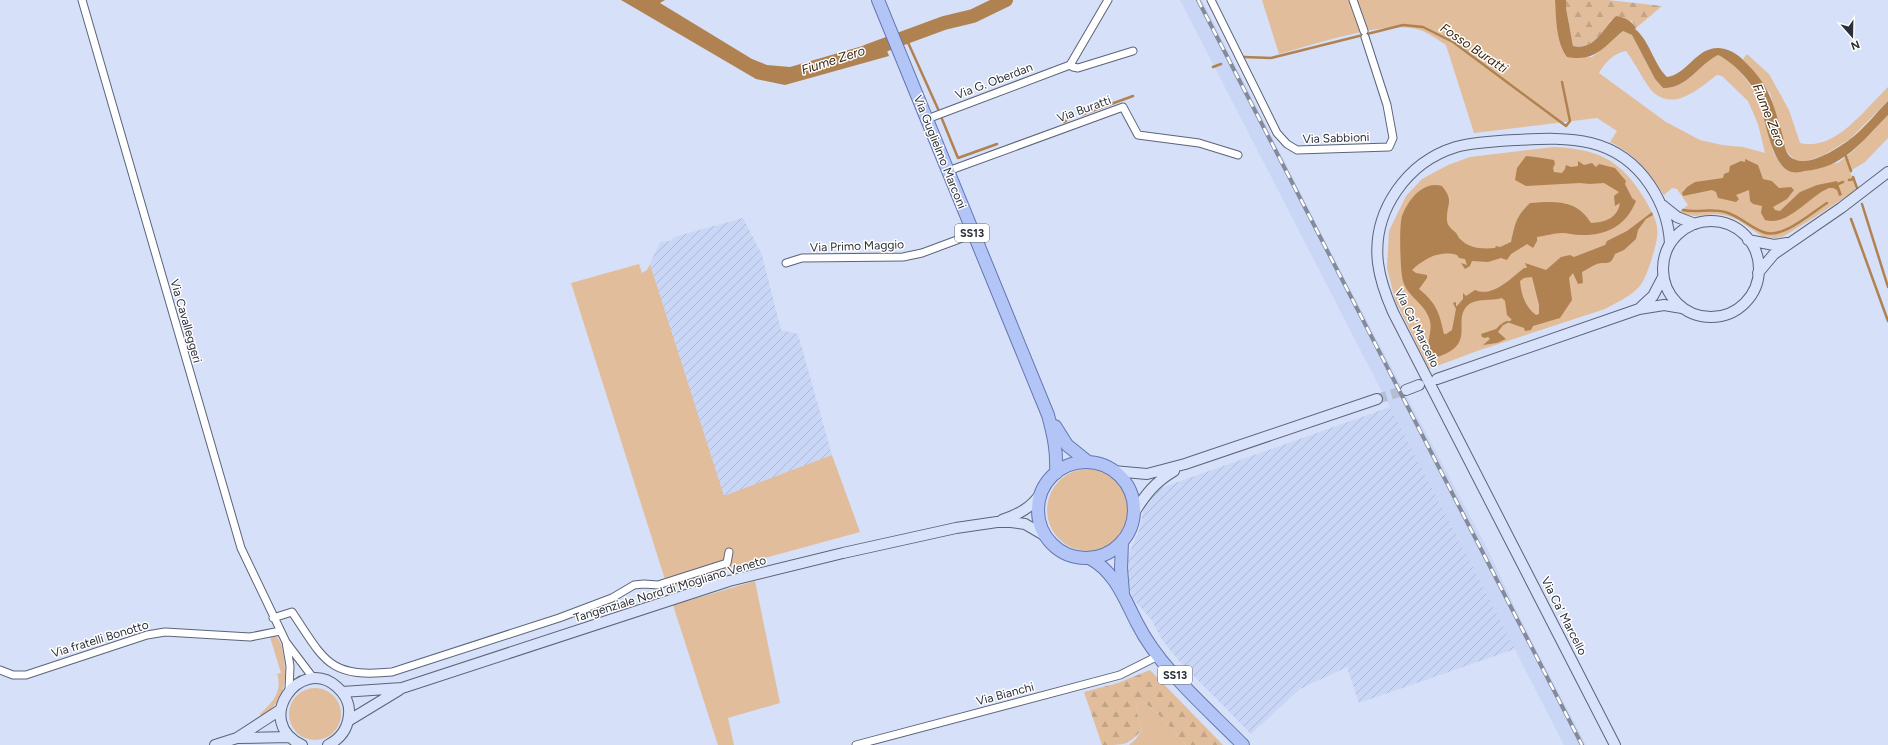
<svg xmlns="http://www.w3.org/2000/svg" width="1888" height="745" font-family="Figtree,sans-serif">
<defs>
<pattern id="industrial-furrows" width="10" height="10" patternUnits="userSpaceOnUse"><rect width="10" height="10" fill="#cad6f5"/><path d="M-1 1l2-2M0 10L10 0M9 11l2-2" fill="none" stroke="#aeb8d3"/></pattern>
<pattern id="forest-firs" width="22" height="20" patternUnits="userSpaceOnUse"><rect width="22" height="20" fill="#e1bd9b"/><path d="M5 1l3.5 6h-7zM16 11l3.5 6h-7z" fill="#c1a386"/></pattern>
</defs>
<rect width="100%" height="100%" fill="#d6e0f8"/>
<!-- built -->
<path fill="#cad6f5" d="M1180 0H1202L1338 266 1488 550 1521 620 1586 745H1564Z"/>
<!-- industrial -->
<path fill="url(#industrial-furrows)" d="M743 218 762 255 781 330 798 334 832 455 724 497 650 264 660 242 670 241 674 237Z
M1390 407 1515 649 1359 703 1347 667 1300 689 1251 734 1179 661 1161 638 1151 619 1133 599 1125 574 1126 561 1140 528 1145 502 1158 489Z"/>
<!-- green -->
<path fill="#e1bd9b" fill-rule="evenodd" d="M1262 0H1555C1556 18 1556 43 1567 57H1592L1623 31 1632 35 1655 79 1663 88C1687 89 1698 65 1718 55 1744 68 1758 94 1766 121 1769 131 1770 142 1773 151 1775 157 1780 162 1783 167L1838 163 1853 151 1888 115V138L1865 162 1850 171 1856 190 1815 217 1784 236 1776 238 1763 237 1738 220 1728 216 1717 214 1694 216 1678 213 1688 205 1677 189 1672 188 1664 195C1649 172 1635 154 1610 142L1617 131 1597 118 1474 133 1446 45C1438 40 1429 33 1420 30 1388 19 1313 45 1279 54ZM1626 51C1634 61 1647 87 1654 93 1676 111 1699 88 1717 75L1722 76 1748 101 1758 124 1765 153 1743 147 1722 145 1700 140 1666 122 1599 73C1605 62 1614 53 1626 51Z
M1747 54 1769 74 1789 110 1800 143C1835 152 1865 109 1888 87V101L1850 139 1824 155 1804 162 1796 161 1786 151 1770 93 1743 59Z
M1554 147C1598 149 1621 160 1644 198 1659 224 1661 228 1652 258 1649 267 1645 281 1638 288 1629 297 1616 303 1605 309L1477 351 1429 369 1395 300 1387 268 1389 231 1406 196 1422 179 1448 165 1470 157Z
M639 264 642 273 647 270 650 264 724 496 832 455 860 532 750 562 668 589 571 283Z
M1047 510a41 41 0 1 1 82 0a41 41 0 1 1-82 0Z
M755 581 780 703 728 718 734 745H718L673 605Z
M274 635C281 639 282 647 283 654 288 680 285 701 261 717L260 714C272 703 283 692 277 674L281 673 270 637Z
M289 714a26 26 0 1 1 52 0a26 26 0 1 1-52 0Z
M1144 702 1158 714 1186 745H1129L1135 740 1142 730 1136 709 1138 704Z"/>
<!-- forest -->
<path fill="url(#forest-firs)" d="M1566 0H1608L1662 6 1636 28 1632 21 1611 20C1602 34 1591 50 1573 46L1566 8Z
M1150 670 1223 745H1186L1158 714 1144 702 1138 704 1136 709 1142 730C1127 745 1126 745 1102 745L1084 692 1118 683Z"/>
<!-- water -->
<path fill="#b18251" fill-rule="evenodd" d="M621 0H665L660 3 752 59 767 65 790 67 883 40 889 56 785 85 756 79Z
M1555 0H1566V8L1573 46C1595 51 1603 28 1616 16 1625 18 1631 20 1636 28L1635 29C1650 41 1653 63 1667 77 1688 74 1696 47 1719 48 1732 49 1741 57 1749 66 1770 87 1774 106 1782 133 1784 139 1784 146 1786 151 1798 175 1835 150 1849 140 1864 129 1876 113 1888 101V115C1862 141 1844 168 1804 171 1801 172 1796 173 1792 172 1771 168 1765 115 1758 97 1751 81 1734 63 1718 55 1698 65 1687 89 1663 88L1655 79 1632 35 1623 31C1603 47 1596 62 1567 57 1556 43 1556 18 1555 0Z
M1526 156C1536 157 1544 158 1554 160L1555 164 1553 168 1554 172 1562 173 1565 169 1566 165 1571 167 1578 166V161L1584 165 1592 163 1596 167 1599 164 1615 168 1626 181 1625 184 1632 198 1636 201C1626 226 1606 236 1580 235 1574 235 1568 233 1562 233 1554 233 1545 236 1537 237V241L1533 248 1527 244 1511 254 1507 260 1501 258 1488 262 1472 261 1470 266 1465 269 1461 263 1467 265 1465 259 1459 258 1457 255C1440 250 1425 258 1412 270L1416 273 1427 275V278L1419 289C1437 304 1439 312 1444 334H1446L1452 330 1456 309 1453 303 1456 302V306H1457L1463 299V293L1466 296 1475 290C1493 298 1511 278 1524 268H1527L1525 263 1546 270 1561 257 1570 255 1574 257 1605 245 1607 241 1627 231 1652 212 1653 215 1646 219 1638 230 1636 239 1624 250 1615 254C1610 267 1607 261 1597 264 1592 266 1586 270 1582 272L1583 283 1578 284 1573 273 1569 278 1572 300 1560 318 1533 326 1531 330 1525 331 1524 328 1507 322 1512 320 1507 315 1505 301 1502 298C1492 301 1476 298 1468 305 1451 321 1478 344 1437 357L1432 354C1430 349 1428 343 1429 339 1430 331 1432 326 1429 318 1424 303 1407 296 1403 281 1400 271 1399 225 1402 216 1408 200 1423 180 1442 186 1454 201 1447 203 1447 217 1446 224 1450 228 1455 232 1457 233 1458 237 1460 239 1470 249 1482 249 1495 248L1496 246 1500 247 1511 242C1515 224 1516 216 1530 203 1554 201 1577 199 1591 223 1605 222 1617 219 1620 203L1615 206 1614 196 1619 192 1604 183 1590 184 1580 183 1526 186 1515 180 1517 168ZM1532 277 1539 305V314L1536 315C1525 307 1521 294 1520 281L1524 278Z
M1745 159 1758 165 1763 179 1772 181 1779 188 1791 187 1794 190 1787 199 1773 207 1775 210 1780 211 1800 192 1817 185 1837 181 1842 195 1839 196 1837 190 1833 188H1829C1809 196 1788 227 1765 220L1761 213 1762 206 1753 204 1750 201 1749 190 1736 195 1739 199 1736 202 1718 198 1716 192 1712 190 1683 196 1682 193 1687 187 1695 182 1723 178 1724 174 1729 172 1730 166 1741 161 1745 162Z
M1501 324 1503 325 1498 332 1506 339 1497 343 1483 345 1490 339 1488 337 1485 338 1482 337 1481 334 1496 329Z"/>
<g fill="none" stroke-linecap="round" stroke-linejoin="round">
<!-- stream -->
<path stroke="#b18251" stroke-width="2.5" d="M906 38 938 109
M1244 57 1271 58 1403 25 1423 27 1453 42 1566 126 1570 121 1562 82
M1213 67 1221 64
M1081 115 1133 96
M942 119 958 158 997 144
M1064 122 1069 119
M1845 154 1851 171
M1853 177 1857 188
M1849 180 1854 179
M1838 184 1843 182
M1862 204 1888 287
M1683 210C1697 213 1711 208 1725 212 1740 216 1749 227 1763 232 1782 240 1811 213 1827 203
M1851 219 1888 321
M1503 324 1507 322"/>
<!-- river -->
<path stroke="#b18251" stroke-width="14" d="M868 51 944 23 973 16 1006 0"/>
<!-- secondary-tunnel -->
<path stroke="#b4bdd2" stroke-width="10" stroke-dasharray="10 5" stroke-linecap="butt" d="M1377 399 1406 390"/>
<!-- minor casing -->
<g stroke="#5b6479" stroke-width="9">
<path id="minor" d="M82 0 241 548 286 642 314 679
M1211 0 1277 133 1287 144 1297 150 1389 147 1393 138 1387 105 1365 37
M1353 0 1364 31
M1070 65 1073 67 1078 68 1133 51
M927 119 1070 65 1108 0
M948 171 1123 107 1138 135 1199 143 1238 155
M786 263 802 258 903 257 922 253 973 234
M273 618 292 612C325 661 328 678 392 672L559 618 612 598 634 585 644 584 658 585 727 563 729 552
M286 642 290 666 289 690
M0 670 13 675H26L147 635 165 632 250 637 280 631
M856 745 1120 675 1156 657"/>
</g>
<!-- secondary casing -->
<g stroke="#5b6479" stroke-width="12">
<path id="secondary" d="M1662 205 1677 217 1695 224
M1663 269a48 48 0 1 1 96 0a48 48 0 1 1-96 0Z
M1748 240 1774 245 1787 243
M1758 273 1774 254 1841 208 1888 172
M1639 309 1653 296 1663 277
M1437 379 1639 309 1664 305 1682 308
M1406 390 1419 385
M1113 471 1147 474 1185 464 1377 399
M1134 513C1145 495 1155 482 1174 471
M1002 520C1019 514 1031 508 1041 493
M342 692 402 688 729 581 843 553 956 528 997 522H1011L1025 524 1044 535
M348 721 399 690
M237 738 290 737
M215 745 237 738 280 710
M302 745C252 722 300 654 337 687 345 694 350 704 349 714 348 729 340 739 328 745
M1615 745 1393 312C1386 296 1380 280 1378 263 1372 211 1407 162 1456 147 1475 142 1497 141 1517 140 1570 137 1617 136 1650 185 1662 203 1669 221 1670 244"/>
</g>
<!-- primary casing -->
<g stroke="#6377b0" stroke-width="14">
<path id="primary" d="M878 0 1048 415C1054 437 1057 451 1056 473
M1055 426 1067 445 1088 462
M1038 510a48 48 0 1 1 96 0a48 48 0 1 1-96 0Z
M1122 542 1121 568 1123 593
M1089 558C1115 571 1125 600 1137 623 1160 669 1207 708 1243 745"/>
</g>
<!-- minor -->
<use href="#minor" stroke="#fff" stroke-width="7"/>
<!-- secondary -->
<use href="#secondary" stroke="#d9e2fb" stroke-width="10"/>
<!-- primary -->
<use href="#primary" stroke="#b3c5f7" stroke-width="12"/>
<!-- rail casing -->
<g stroke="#838a9b" stroke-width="4">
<path id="rail" d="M1198 0 1582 745"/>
</g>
<!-- rail -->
<use href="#rail" stroke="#fff" stroke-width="2.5" stroke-dasharray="8" stroke-linecap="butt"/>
</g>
<g text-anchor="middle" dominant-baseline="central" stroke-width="3" stroke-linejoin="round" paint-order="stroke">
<!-- shield labels -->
<g fill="#fff" stroke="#6b6d74" stroke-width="1">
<rect x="955" y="224" width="34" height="18" rx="3"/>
<rect x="1158" y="666" width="34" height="18" rx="3"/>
</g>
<g font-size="11" font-weight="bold" fill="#2b2f38">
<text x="972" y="233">SS13</text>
<text x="1175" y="675">SS13</text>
</g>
<!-- street labels -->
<g font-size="12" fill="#2b2f38" stroke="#fff">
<text transform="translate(994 81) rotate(-21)">Via G. Oberdan</text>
<text transform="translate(1084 109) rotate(-20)">Via Buratti</text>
<text transform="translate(1336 138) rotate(-2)">Via Sabbioni</text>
<text transform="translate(940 152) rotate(68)">Via Guglielmo Marconi</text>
<text transform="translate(857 246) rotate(-2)">Via Primo Maggio</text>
<text transform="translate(186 321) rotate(74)">Via Cavalleggeri</text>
<text transform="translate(1417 328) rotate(64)">Via Ca' Marcello</text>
<text transform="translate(670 589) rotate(-17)">Tangenziale Nord di Mogliano Veneto</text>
<text transform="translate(1564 616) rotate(63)">Via Ca' Marcello</text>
<text transform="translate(100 639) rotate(-17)">Via fratelli Bonotto</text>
<text transform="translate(1005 694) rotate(-15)">Via Bianchi</text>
</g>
<!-- water labels -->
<g font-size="13" font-style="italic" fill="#39240d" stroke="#fff">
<text transform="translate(1474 48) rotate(34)">Fosso Buratti</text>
<text transform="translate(833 60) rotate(-18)">Fiume Zero</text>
<text transform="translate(1769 115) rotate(68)">Fiume Zero</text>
</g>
</g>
<!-- north arrow -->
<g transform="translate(1852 36) rotate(160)" stroke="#ffffff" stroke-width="3" paint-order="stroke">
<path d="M0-3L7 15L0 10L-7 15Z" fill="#2b2f38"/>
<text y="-6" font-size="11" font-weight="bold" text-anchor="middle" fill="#2b2f38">N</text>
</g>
</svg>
